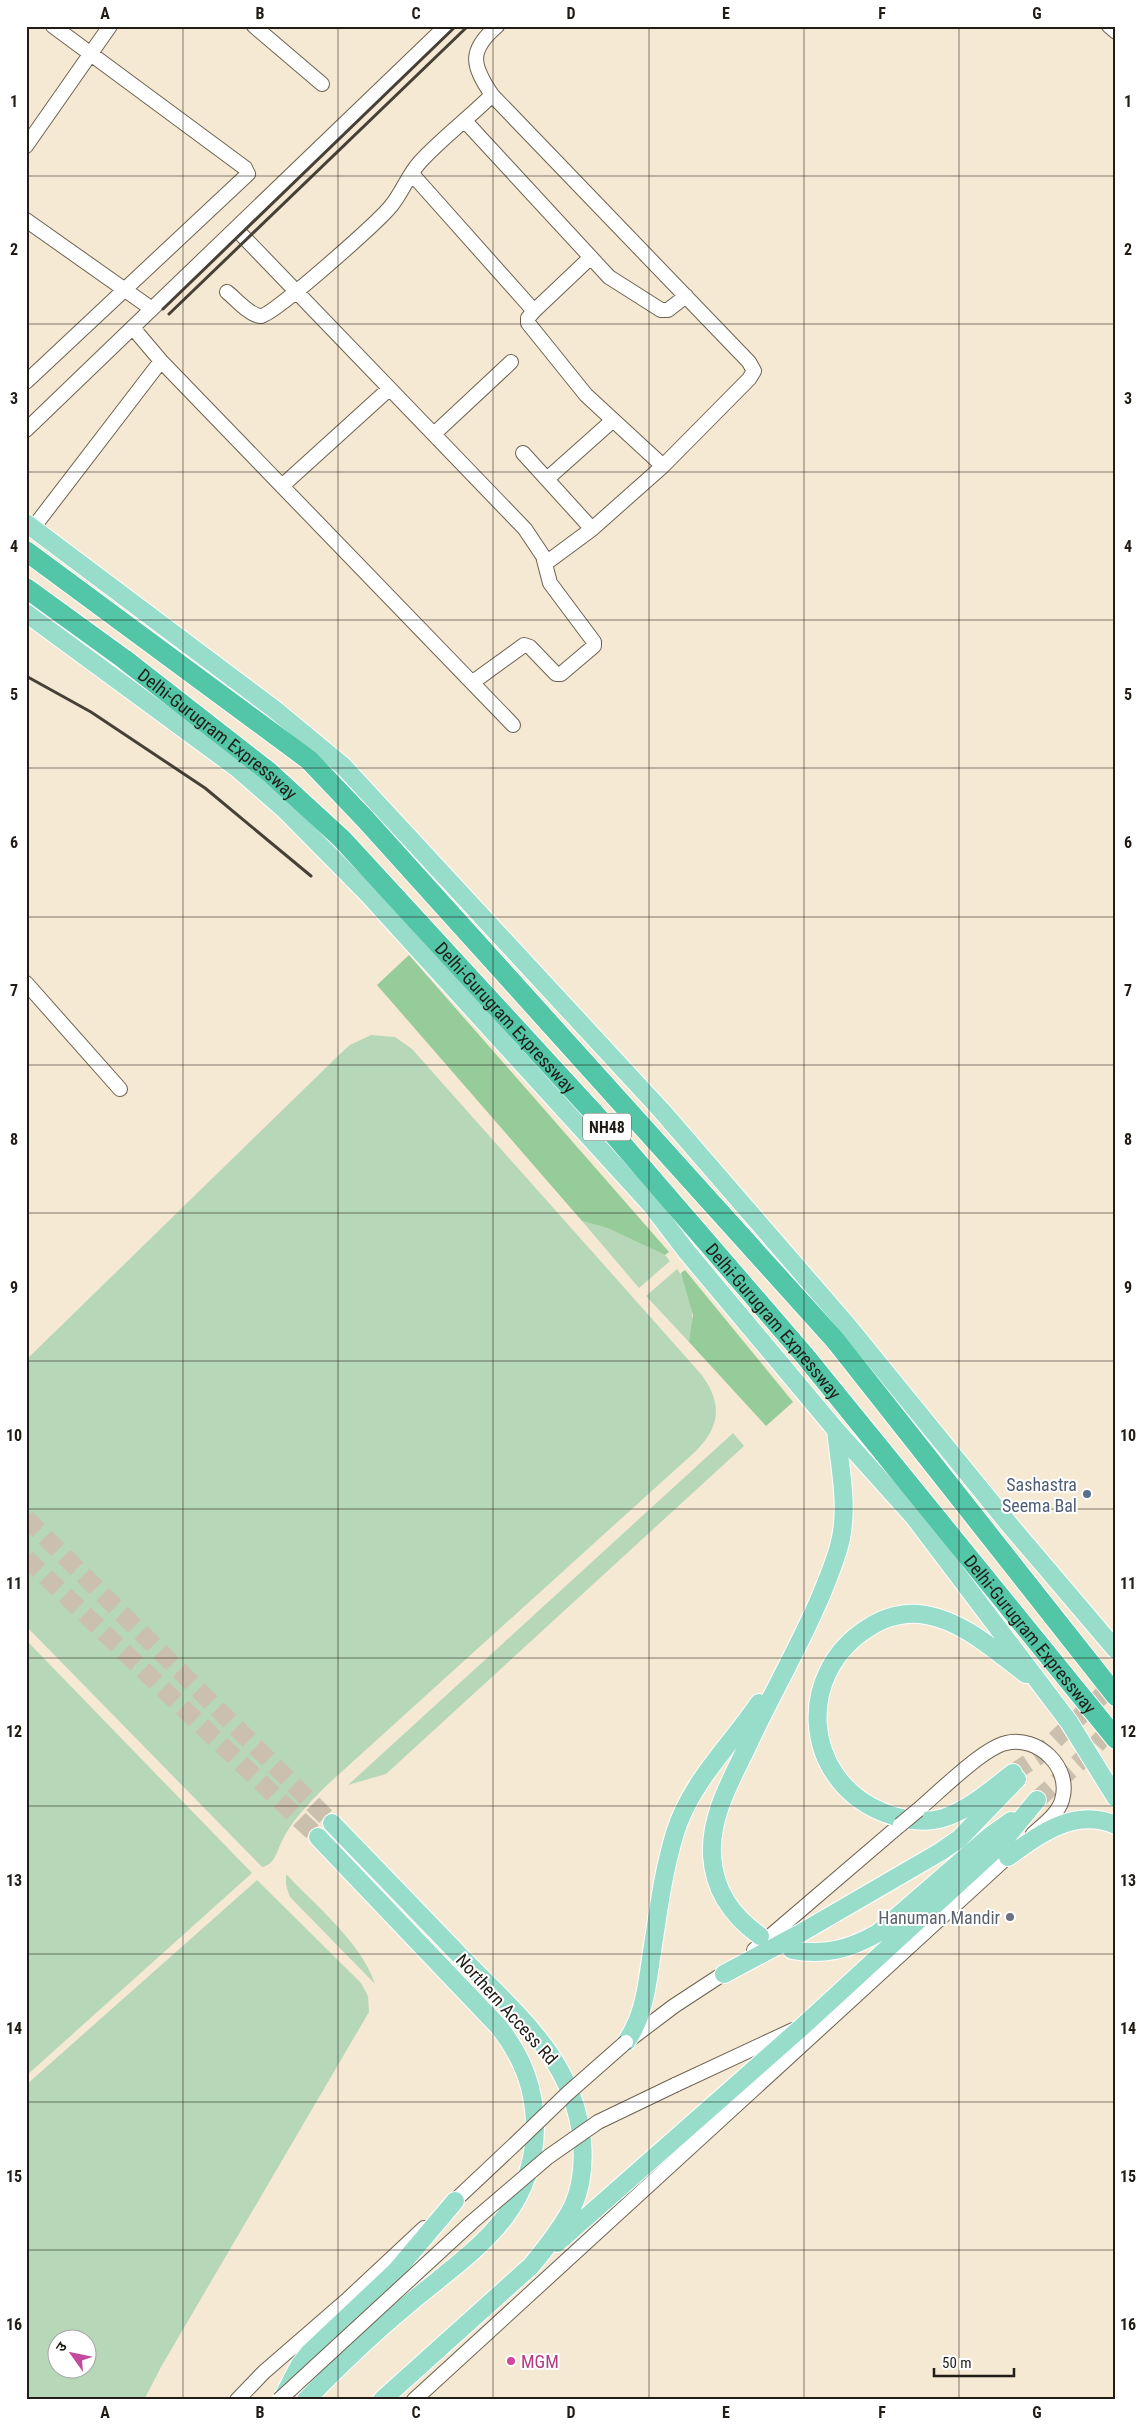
<svg xmlns="http://www.w3.org/2000/svg" width="1142" height="2426" font-family="'Roboto Condensed','Noto Sans Devanagari',sans-serif">
<rect width="100%" height="100%" fill="#f5e9d3"/>
<!-- green -->
<path fill="#b7d7b9" fill-rule="evenodd" d="M371 1035 395 1037 412 1049 701 1374C722 1402 721 1425 697 1450L326 1786C309 1803 291 1821 281 1843 277 1852 274 1865 262 1867L26 1626V1360L340 1054 350 1045Z
M582 1221 607 1228 665 1255 670 1261 639 1288Z
M677 1269C692 1287 696 1321 689 1342L646 1296Z
M733 1433 744 1446 386 1774 348 1785Z
M26 1640 252 1873 26 2076Z
M286 1874C316 1906 361 1942 375 1984L290 1897 286 1885Z
M257 1880 361 1983 368 1996 369 2012 161 2367 144 2400H26V2085ZM88 2338V2368H58V2338Z"/>
<!-- forest -->
<path fill="#96cb9a" d="M409 955 669 1252 665 1255 607 1228 582 1221 377 985Z
M685 1270 793 1402 766 1426 689 1342 693 1315 681 1273Z"/>
<g fill="none" stroke-linecap="round" stroke-linejoin="round">
<!-- major-tunnel -->
<path stroke="#cbc0ad" stroke-width="18" stroke-dasharray="18 9" stroke-linecap="butt" d="M26 1518 332 1823
M26 1558 318 1837
M1013 1773 1037 1757 1116 1682
M1037 1800 1086 1756 1116 1723"/>
<!-- minor casing -->
<g stroke="#6d6250" stroke-width="16">
<path id="minor" d="M254 26 322 84
M497 26C468 51 472 65 492 95L749 362 754 371 749 379 663 466 592 529 546 563
M1109 26 1116 32
M465 121 609 277 661 310H668L686 296
M26 146 110 26
M412 174 534 311
M26 220 152 309
M236 229 525 529 543 556 550 583 594 642V646L561 674H556L530 647 524 645 473 682
M590 258 534 311 528 318V323L586 395 663 466
M227 292C235 298 250 316 261 316 274 315 379 221 391 206 402 193 408 175 420 162 442 138 469 118 492 95
M133 328 161 361 513 725
M26 382 248 174 245 168 53 26
M26 430 446 26
M434 434 511 362
M523 453 592 529
M547 479 612 421
M282 486 389 389
M33 528 161 361
M26 983 120 1089
M918 1810C938 1793 983 1748 1006 1743 1037 1735 1072 1767 1062 1800 1058 1814 1044 1824 1033 1834
M754 1950 900 1825
M629 2040 674 2006 732 1968
M675 2085 793 2030
M448 2207 515 2144
M237 2400 264 2372 347 2300 424 2228
M414 2400 1015 1850"/>
</g>
<!-- major casing -->
<g stroke="#fff" stroke-width="20">
<path id="major" d="M26 523 274 709 343 766 661 1110 847 1325 1008 1523 1116 1650
M26 613 237 768 285 810 367 893 652 1206 687 1252 836 1430 914 1517 1069 1722 1116 1798
M1013 1773C992 1789 969 1810 943 1818 924 1824 898 1819 880 1811 802 1777 796 1673 868 1628 884 1617 906 1611 926 1615 965 1622 995 1651 1026 1674
M332 1823C377 1870 423 1917 468 1964 521 2018 574 2062 582 2141 584 2164 582 2187 572 2208 561 2229 546 2248 531 2266L382 2400
M1008 1857C1040 1834 1075 1807 1116 1825
M760 1936C732 1916 714 1891 712 1855 710 1817 730 1782 746 1749 776 1684 817 1617 838 1550 850 1511 840 1469 836 1430
M792 1950C824 1956 850 1949 878 1933L990 1836 1011 1821
M724 1974 799 1934 940 1852 959 1839 1017 1779
M626 2042C645 2015 647 1984 652 1952 658 1913 663 1872 675 1833 690 1783 730 1746 759 1703
M557 2243 803 2026 999 1846 1037 1800
M282 2399 299 2366 309 2353 396 2271 455 2201
M306 2400C338 2367 370 2336 405 2307 467 2254 534 2218 535 2128 535 2089 523 2058 499 2027L318 1837"/>
</g>
<!-- highway casing -->
<g stroke="#fff" stroke-width="22">
<g id="highway">
<path d="M26 551 309 760 366 820 835 1340 1116 1696"/>
<path id="s1" d="M26 588 124 659 269 772 342 839 616 1137 805 1356 1116 1739"/>
</g>
</g>
<!-- minor -->
<use href="#minor" stroke="#fff" stroke-width="14"/>
<!-- major -->
<use href="#major" stroke="#97ddca" stroke-width="18"/>
<!-- highway -->
<use href="#highway" stroke="#52c6a7" stroke-width="20"/>
<!-- rail -->
<path stroke="#464036" stroke-width="3" d="M163 309 456 26
M169 314 468 26
M26 676 91 712 205 788 311 876"/>
<!-- minor-bridge casing -->
<g stroke="#6d6250" stroke-width="16" stroke-linecap="butt">
<path id="minor-bridge" d="M900 1825 918 1810
M515 2144 568 2093 626 2042
M279 2400 472 2222 548 2157 598 2122 675 2085"/>
</g>
<!-- minor-bridge -->
<use href="#minor-bridge" stroke="#fff" stroke-width="14"/>
</g>
<!-- grid -->
<path fill="none" stroke="#211c15" stroke-width="1" stroke-opacity="0.55" d="M183 26V2400M338 26V2400M493 26V2400M649 26V2400M804 26V2400M959 26V2400M26 176H1116M26 324H1116M26 472H1116M26 620H1116M26 768H1116M26 917H1116M26 1065H1116M26 1213H1116M26 1361H1116M26 1509H1116M26 1658H1116M26 1806H1116M26 1954H1116M26 2102H1116M26 2250H1116"/>
<!-- markers -->
<circle fill="#5c6f8a" stroke="#fff" stroke-width="2" cx="1087" cy="1494" r="5"/>
<circle fill="#6b7280" stroke="#fff" stroke-width="2" cx="1010" cy="1917" r="5"/>
<circle fill="#d1479c" stroke="#fff" stroke-width="2" cx="511" cy="2361" r="5"/>
<g text-anchor="middle" dominant-baseline="central" stroke-width="4" stroke-linejoin="round" paint-order="stroke">
<!-- shield labels -->
<rect fill="#fff" stroke="#64605b" stroke-width="1" x="583" y="1113.5" width="48" height="27" rx="4"/>
<g font-size="16" font-weight="bold" fill="#211c15">
<text x="607" y="1127">NH48</text>
</g>
<!-- street labels -->
<g font-size="18" fill="#211c15" stroke="#fff">
<text stroke="none"><textPath href="#s1" startOffset="241">Delhi-Gurugram Expressway</textPath></text>
<text stroke="none"><textPath href="#s1" startOffset="646">Delhi-Gurugram Expressway</textPath></text>
<text stroke="none"><textPath href="#s1" startOffset="1051">Delhi-Gurugram Expressway</textPath></text>
<text stroke="none"><textPath href="#s1" startOffset="1456">Delhi-Gurugram Expressway</textPath></text>
<text transform="translate(507 2009) rotate(48)">Northern Access Rd</text>
</g>
<!-- service labels -->
<g font-size="18" fill="#4e5e75" stroke="#fff" text-anchor="end">
<text x="1077" y="1484">Sashastra<tspan x="1077" dy="21">Seema Bal</tspan></text>
</g>
<!-- worship labels -->
<g font-size="18" fill="#5b616d" stroke="#fff" text-anchor="end">
<text x="1000" y="1917">Hanuman Mandir</text>
</g>
<!-- hotel labels -->
<g font-size="18" fill="#b23c85" stroke="#fff" text-anchor="start">
<text x="521" y="2361">MGM</text>
</g>
</g>
<!-- border -->
<rect width="1142" height="2426" fill="none" stroke="#ffffff" stroke-width="55"/>
<!-- north arrow -->
<g transform="translate(72 2354) rotate(303)"><circle r="24" fill="#ffffff" stroke="#a6a4a1"/>
<path d="M0-4L9 19L0 12L-9 19Z" fill="#c34a9e"/>
<text y="-8" font-size="14" font-weight="bold" text-anchor="middle" fill="#211c15">उ</text>
</g>
<!-- scale -->
<path d="M934 2368v8h80v-8" fill="none" stroke="#211c15" stroke-width="2.5"/>
<text x="942" y="2368" font-size="15" fill="#211c15" stroke="#ffffff" stroke-width="4" paint-order="stroke">50 m</text>
<rect x="28" y="28" width="1086" height="2370" fill="none" stroke="#211c15" stroke-width="2"/>
<g font-size="16" text-anchor="middle" font-weight="bold" fill="#211c15">
<text x="105" y="19">A</text>
<text x="260" y="19">B</text>
<text x="416" y="19">C</text>
<text x="571" y="19">D</text>
<text x="726" y="19">E</text>
<text x="882" y="19">F</text>
<text x="1037" y="19">G</text>
<text x="14" y="107">1</text>
<text x="1128" y="107">1</text>
<text x="14" y="255">2</text>
<text x="1128" y="255">2</text>
<text x="14" y="404">3</text>
<text x="1128" y="404">3</text>
<text x="14" y="552">4</text>
<text x="1128" y="552">4</text>
<text x="14" y="700">5</text>
<text x="1128" y="700">5</text>
<text x="14" y="848">6</text>
<text x="1128" y="848">6</text>
<text x="14" y="996">7</text>
<text x="1128" y="996">7</text>
<text x="14" y="1145">8</text>
<text x="1128" y="1145">8</text>
<text x="14" y="1293">9</text>
<text x="1128" y="1293">9</text>
<text x="14" y="1441">10</text>
<text x="1128" y="1441">10</text>
<text x="14" y="1589">11</text>
<text x="1128" y="1589">11</text>
<text x="14" y="1737">12</text>
<text x="1128" y="1737">12</text>
<text x="14" y="1886">13</text>
<text x="1128" y="1886">13</text>
<text x="14" y="2034">14</text>
<text x="1128" y="2034">14</text>
<text x="14" y="2182">15</text>
<text x="1128" y="2182">15</text>
<text x="14" y="2330">16</text>
<text x="1128" y="2330">16</text>
<text x="105" y="2418">A</text>
<text x="260" y="2418">B</text>
<text x="416" y="2418">C</text>
<text x="571" y="2418">D</text>
<text x="726" y="2418">E</text>
<text x="882" y="2418">F</text>
<text x="1037" y="2418">G</text>
</g>
</svg>
